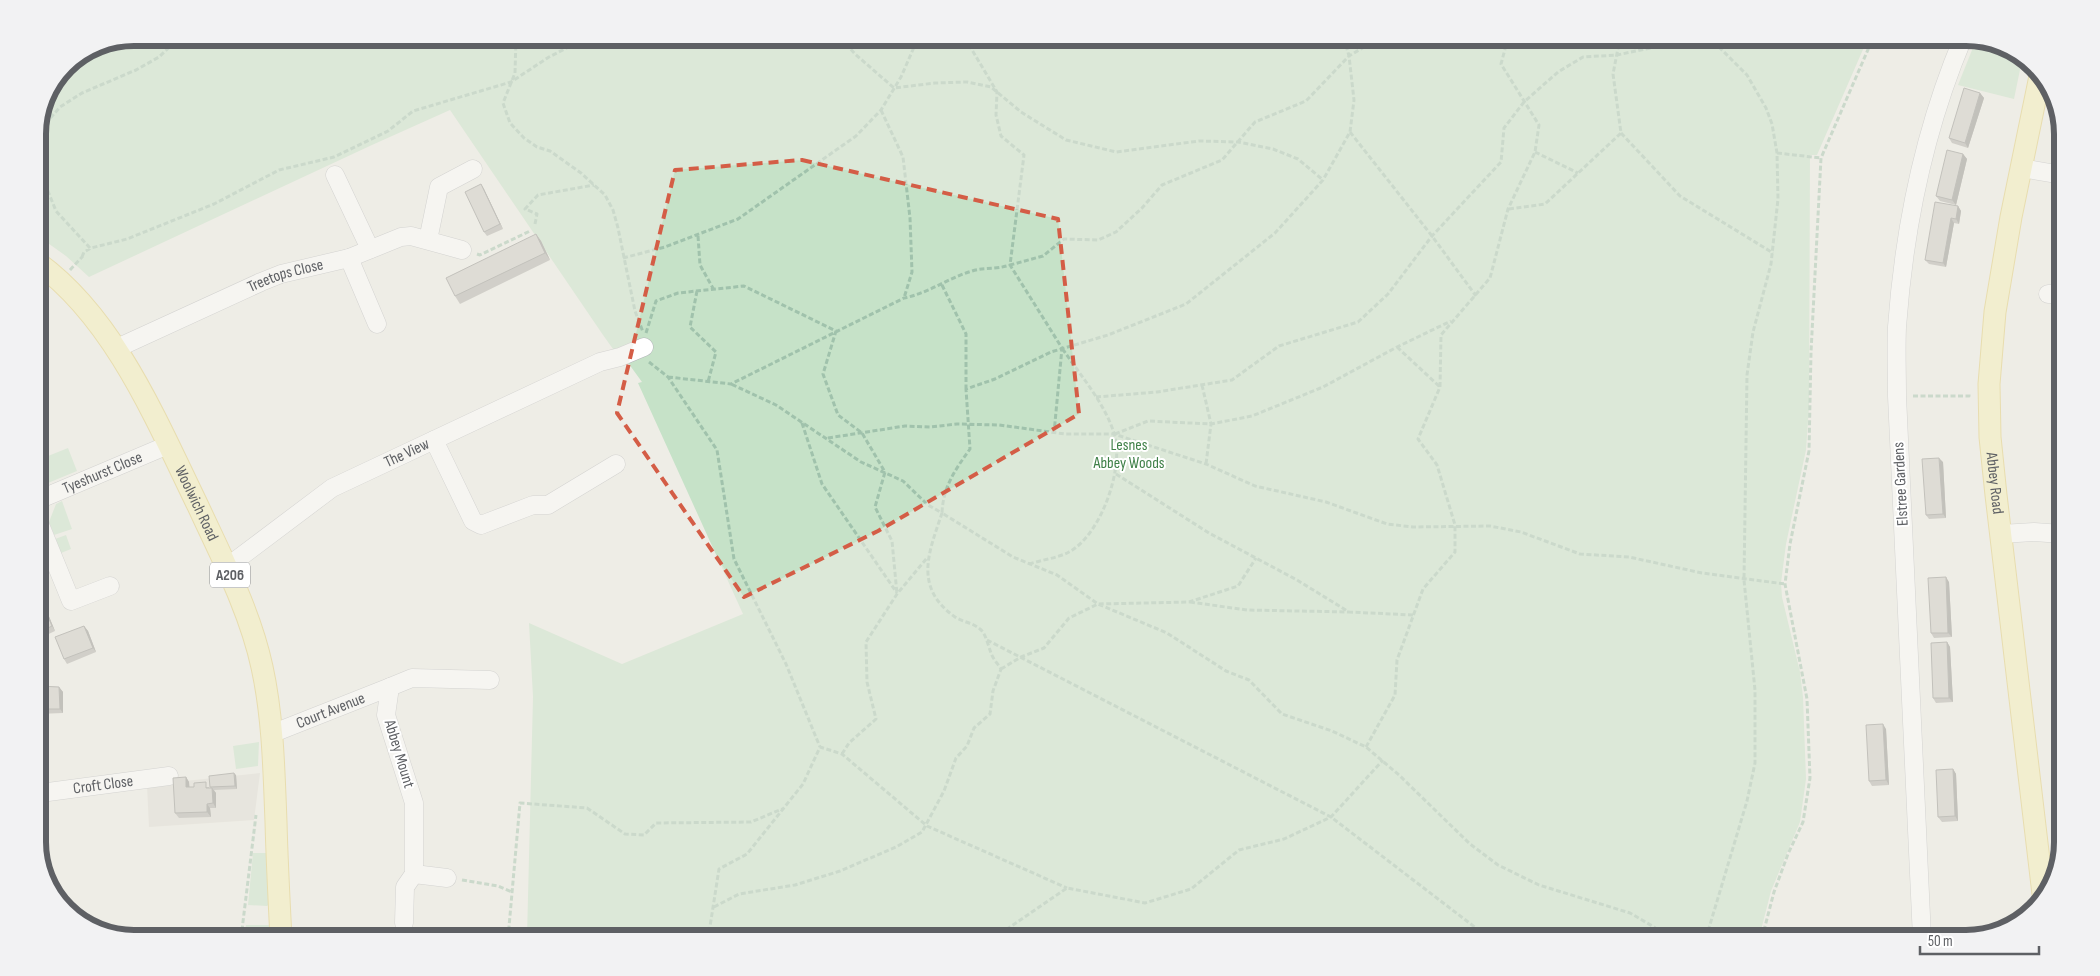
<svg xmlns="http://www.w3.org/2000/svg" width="2100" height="976" font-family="'Sofia Sans Condensed',sans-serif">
<rect width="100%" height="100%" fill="#eeede6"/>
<!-- education -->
<path fill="#dedcd4" d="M260 773 254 820 149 827 147 785Z"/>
<!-- green -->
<path fill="#c6e2c8" d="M135 38H1868L1817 155H1810L1809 407 1806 450 1786 544 1781 583 1782 597 1800 672 1803 697 1806 779 1800 822 1771 891 1759 938H524L527 937 533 697 529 623 622 664 743 614 638 383 642 382 618 349H613L603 335 450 110 372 145 89 277 66 256 38 236C38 168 21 80 97 45 108 40 123 40 135 38Z
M1976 40 2003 45 2022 60 2014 99 1958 85Z
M68 448 77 471 48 483 38 479V460Z
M62 501 72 529 54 535 49 522 56 504Z
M66 535 71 549 61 553 55 539Z
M259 742 258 766 236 769 233 746Z
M253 853H270L271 903 267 906 248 905Z
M246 925H272V938H243Z"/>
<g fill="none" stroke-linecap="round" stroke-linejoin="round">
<!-- minor casing -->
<g stroke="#b3b5b9" stroke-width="19">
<g id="minor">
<path d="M2021 168 2062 175"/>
<path d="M335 175 370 249"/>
<path d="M428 240 439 187 473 169"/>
<path d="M349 258 377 324"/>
<path d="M2048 294H2062"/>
<path id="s1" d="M115 349 261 282 281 274 349 258 401 237 411 236 462 250"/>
<path d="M434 440 473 521 481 525 533 505H548L616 464"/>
<path id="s2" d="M38 500 168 445"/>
<path d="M38 520 71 601 110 586"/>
<path d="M2001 534 2034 532 2062 534"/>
<path id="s3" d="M227 567 332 488 600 362 620 357 644 347"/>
<path id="s4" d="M271 734 390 687"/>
<path id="s5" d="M38 795 48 792 169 776"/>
<path d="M414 874 447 878"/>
<path d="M404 923 405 887 414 874V803L386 715 390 687 412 678 490 680"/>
<path d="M1922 938 1897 396C1897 373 1896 350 1897 327 1904 229 1925 128 1963 38"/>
</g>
</g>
<!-- major casing -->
<g stroke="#e0ca6d" stroke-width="23">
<g id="major">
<path id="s6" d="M2040 76 2011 217 1995 312 1989 384 1990 437 1996 495 2043 894"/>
<path id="s7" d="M38 263C115 319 157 422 198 506 222 558 250 611 262 667 273 717 274 771 276 822 277 861 279 900 281 938"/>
</g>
</g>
<!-- path -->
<path stroke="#a0c2ac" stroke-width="3" stroke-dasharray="5 2.5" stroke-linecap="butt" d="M516 38 515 73 503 103 510 123 524 138 537 147 550 151 581 173 605 195 613 210 618 228 635 311 643 332
M841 38 855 54 894 88 935 83 967 82 991 87 1021 112 1066 140 1116 152 1199 141 1238 142 1273 149 1298 159 1323 180
M965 38 997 92 996 115 1001 136 1024 155 1010 265 1043 256 1064 239 1098 240 1116 232 1142 208 1162 185 1222 160 1255 122 1306 101 1349 56 1379 38
M1344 38 1349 56 1354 100 1350 132 1323 180 1275 233 1186 304 1108 335 1051 352 995 379 966 389 970 449C955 470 943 487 942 513L1013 557 1057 575 1098 604 1167 633 1226 671 1249 680 1282 714 1332 731 1366 747 1399 775 1470 844 1498 865 1539 885 1630 913 1654 927 1667 938
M881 110 903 157 910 218 912 272 904 298
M41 129V115
M1350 132 1432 236 1476 296
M1621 133 1680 196 1773 253
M1535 152 1578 173
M1777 153 1821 158
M1509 209 1545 204 1621 133 1613 74 1620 38
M535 224 537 214 525 209 538 195 594 185
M698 236 700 265 714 290
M90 248 56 211 39 169 41 129 60 107 82 93 136 70 159 57 179 38
M477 254 480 255 530 231
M82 257 84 252 91 248 127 239 214 204 279 170 334 157 388 131 413 111 511 82 549 57 586 38
M623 258 665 247 738 219 856 136 881 110 901 77 918 38
M70 270 83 256
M942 285 966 334V389
M697 291 690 327 716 352 708 382
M646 333 656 301 678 293 744 286 836 331 823 374 838 415 862 433 885 472 875 507 892 541 897 594
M1397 347 1440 387
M649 362 668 377 717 450 734 559 786 664 820 747
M668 377 731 384 904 298C929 293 948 278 972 271 984 267 995 270 1010 265L1062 348 1054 433
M1202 385 1211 424 1206 464
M1913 396H1969V393
M1096 397 1157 392 1232 380 1279 346 1358 322 1388 294 1432 236 1501 162 1504 128 1524 102 1558 72 1583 57 1617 55 1655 47 1664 38
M802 423 822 484 897 593
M1115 434 1148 421 1211 424 1252 416 1323 387 1397 347 1451 321
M828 438 905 426 930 427 957 424 999 425 1065 434H1114L1206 464 1255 486 1326 502 1387 524 1413 527 1490 526 1521 532 1580 554 1629 557 1702 573 1785 584
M1116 474 1209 533 1297 580 1349 612 1413 615
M1029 564C1041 560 1058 558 1069 552 1101 535 1125 467 1114 433 1104 402 1080 375 1062 348
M1190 602 1247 610 1349 612
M987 640 1331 817 1489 938
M1001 669 1021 657 1044 648 1069 618 1098 604 1189 602 1238 586 1256 558
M1366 747 1395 695 1397 660 1423 589 1455 552V525L1437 465 1418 439 1440 387 1441 335 1490 278 1508 209 1535 152 1539 125 1501 64 1508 38
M842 754 849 743 876 719 867 682 866 642 897 594 927 558
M462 880 498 886 512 892
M714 907 739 894 795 885 840 871 896 847 922 832 944 791 956 758 967 746 974 728 990 714 993 691 1001 669C998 664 993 659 991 653 988 645 986 634 980 629 973 623 963 622 955 617 913 587 929 552 942 513L928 505 903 481 861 462 776 405 731 384
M241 938 256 815
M508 938 520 803 587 808 625 834 644 835 656 823 751 822 782 809
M705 938 709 933 719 869 747 854 803 784 820 747 842 754 927 826 1067 888
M994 938 1067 888 1145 903 1191 889 1239 850 1284 839 1331 817 1383 760
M1706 938 1747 801 1755 763V690L1744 580 1747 375 1753 332 1771 264 1778 199 1777 153 1772 124 1766 108 1747 75 1710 38
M1762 938 1774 892 1788 854 1803 822 1810 778 1807 699 1785 584 1790 544 1809 451 1811 352 1821 158 1873 38"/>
<!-- minor -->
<use href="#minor" stroke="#fff" stroke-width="18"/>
<!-- major -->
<use href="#major" stroke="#f5f0b4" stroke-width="21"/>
</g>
<!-- wall -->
<path fill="#adaca7" d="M1980 93 1984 98 1968 148 1952 143 1949 138Z
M1963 154 1967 159 1956 205 1940 201 1936 196Z
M481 184 484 189 503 229 487 236 484 232Z
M1958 206 1961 211 1959 224 1954 223 1946 267 1929 264 1925 260Z
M536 234 541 241 550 260 460 304 455 296Z
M1943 462 1946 518 1929 519 1926 515Z
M1949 582 1952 637 1934 638 1931 633Z
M38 599 43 602 55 631 38 639Z
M84 626 88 631 96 652 67 664 64 659Z
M1947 642 1950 647 1953 702 1936 703 1933 698Z
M38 686 59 687 63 692V713L38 714Z
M1886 729 1889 785 1872 786 1869 781Z
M1953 769 1956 774 1958 821 1942 822 1938 817Z
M236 775 237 789 214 790 216 793V808H210L211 817 179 818 175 813 186 777 189 782V787H209V788Z"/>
<!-- shaded-wall -->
<path fill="#8d8c88" d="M1980 93 1984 98 1968 148 1965 143Z
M1963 154 1967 159 1956 205 1952 200Z
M481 184 484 189 503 229 500 224Z
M1958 206 1961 211 1959 224 1956 219Z
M1951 218 1954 223 1946 267 1943 263Z
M536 234 541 241 550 260 545 253Z
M1939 458 1943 462 1946 518 1943 514Z
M1946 577 1949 582 1952 637 1948 633Z
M40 598 43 602 55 631 52 626Z
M84 626 88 631 96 652 93 648Z
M1947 642 1950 647 1953 702 1949 698Z
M59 687 63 692V713L60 709Z
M1883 724 1886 729 1889 785 1886 780Z
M1953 769 1956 774 1958 821 1955 816Z
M234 773 236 775 237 789 235 786Z
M186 777 189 782 190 792 186 787Z
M212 788 216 793V808L213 803Z
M207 804 210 808 211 817 207 812Z"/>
<!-- building -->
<path fill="#c9c8c2" stroke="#8d8c88" d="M1964 88 1980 93 1965 143 1949 138Z
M1947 150 1963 154 1952 200 1936 196Z
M481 184 500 224 484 232 465 192Z
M1935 202 1958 206 1956 219 1951 218 1943 263 1925 260Z
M536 234 545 253 455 296 446 278Z
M1939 458 1943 514 1926 515 1922 459Z
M1946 577 1948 633H1931L1928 578Z
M40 598 52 626 38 633V599Z
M84 626 93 648 64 659 55 637Z
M1947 642 1949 698H1933L1931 643Z
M38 686 59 687 60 709H38Z
M1883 724 1886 780 1869 781 1866 725Z
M1953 769 1955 816 1938 817 1936 770Z
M234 773 235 786 210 787 209 776Z
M186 777V787H194V783L206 782V788H212L213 803 207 804V812L175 813 173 778Z"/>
<!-- marked area -->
<path d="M0 0H2100V976H0ZM802 160 1058 219 1079 414 878 531 744 597 617 413 675 170Z" fill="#eeede6" fill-opacity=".55" fill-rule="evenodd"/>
<path fill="none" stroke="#d45d46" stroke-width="4" stroke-dasharray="10 6" stroke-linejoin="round" d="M802 160 1058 219 1079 414 878 531 744 597 617 413 675 170Z"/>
<g text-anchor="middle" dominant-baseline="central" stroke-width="4" stroke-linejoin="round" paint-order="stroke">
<!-- shield labels -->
<rect fill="#fff" stroke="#8e9092" stroke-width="1" x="210" y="562.5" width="40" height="25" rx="4"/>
<g font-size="15" font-weight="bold" fill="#5e6064">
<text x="230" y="575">A206</text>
</g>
<!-- street labels -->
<g font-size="16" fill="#5e6064" stroke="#fff">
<text stroke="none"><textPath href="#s1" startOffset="186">Treetops Close</textPath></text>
<text stroke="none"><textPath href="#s3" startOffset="214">The View</textPath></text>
<text stroke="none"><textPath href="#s2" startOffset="70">Tyeshurst Close</textPath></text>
<text transform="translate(1901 484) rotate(-93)">Elstree Gardens</text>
<text stroke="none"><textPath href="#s6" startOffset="412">Abbey Road</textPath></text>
<text stroke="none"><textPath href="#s7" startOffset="291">Woolwich Road</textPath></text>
<text stroke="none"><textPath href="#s4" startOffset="64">Court Avenue</textPath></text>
<text transform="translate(399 754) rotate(73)">Abbey Mount</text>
<text stroke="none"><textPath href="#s5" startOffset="66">Croft Close</textPath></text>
</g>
<!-- park labels -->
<g font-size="16" fill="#408149" stroke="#fff">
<text x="1129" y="445">Lesnes<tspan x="1129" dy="18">Abbey Woods</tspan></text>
</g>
</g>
<!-- crop -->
<path d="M0 0H2100V976H0ZM134 46H1966A88 88 0 0 1 2054 134V842A88 88 0 0 1 1966 930H134A88 88 0 0 1 46 842V134A88 88 0 0 1 134 46Z" fill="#f2f2f3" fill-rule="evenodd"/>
<path fill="none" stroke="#5e6064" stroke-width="6" d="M134 46H1966A88 88 0 0 1 2054 134V842A88 88 0 0 1 1966 930H134A88 88 0 0 1 46 842V134A88 88 0 0 1 134 46Z"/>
<!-- scale -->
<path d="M1920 946v8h119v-8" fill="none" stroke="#5e6064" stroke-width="2.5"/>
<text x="1928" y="946" font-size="15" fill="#5e6064" stroke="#ffffff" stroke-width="4" paint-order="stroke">50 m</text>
</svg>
